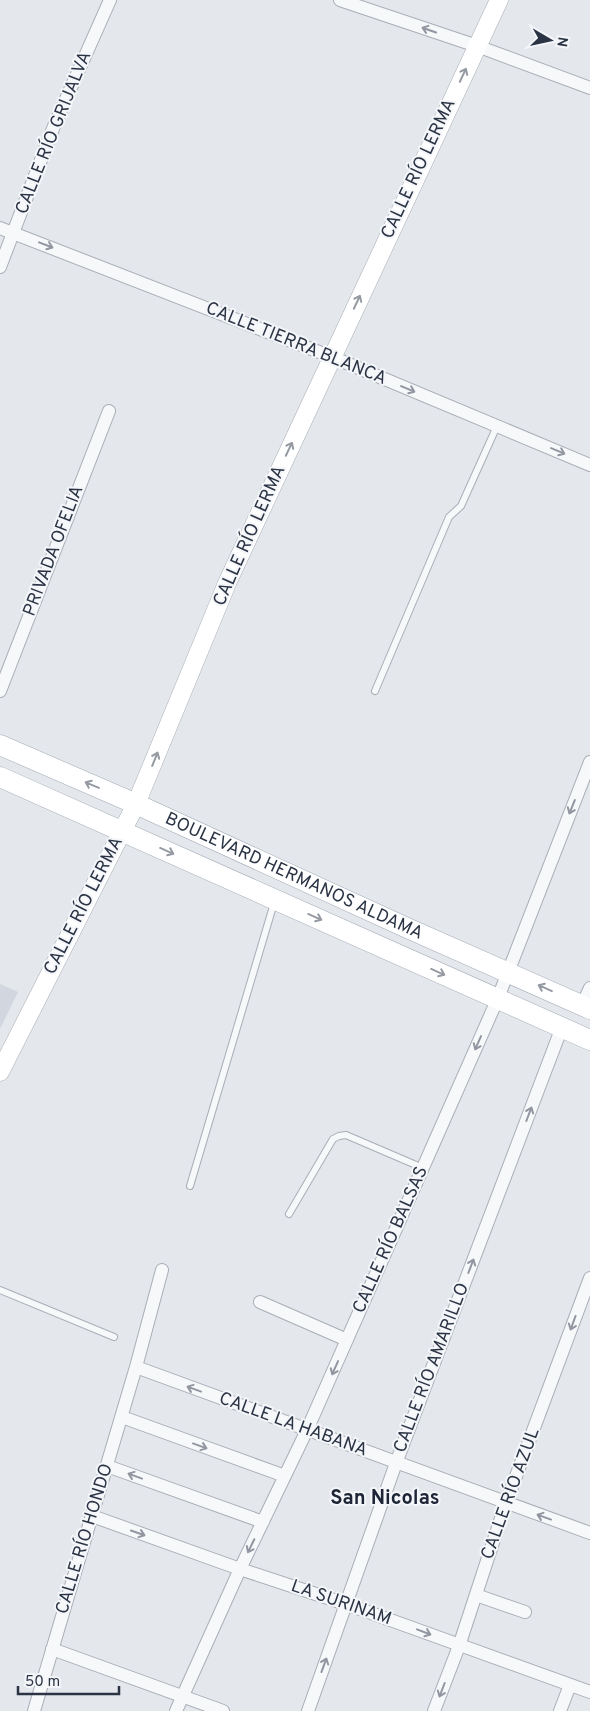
<svg xmlns="http://www.w3.org/2000/svg" width="590" height="1711" font-family="Overpass,sans-serif">
<rect width="100%" height="100%" fill="#e4e7ec"/>
<!-- built -->
<path fill="#d2d6de" d="M0 984 18 992 0 1029Z"/>
<g fill="none" stroke-linecap="round" stroke-linejoin="round">
<!-- lane casing -->
<g stroke="#a9aeb7" stroke-width="8">
<path id="lane" d="M375 691 449 517 461 506 497 426
M190 1186 274 903
M289 1214 333 1139 339 1136 346 1135 423 1168
M0 1290 114 1337"/>
</g>
<!-- street casing -->
<g stroke="#a9aeb7" stroke-width="14">
<path id="street" d="M340 0 477 46 590 88
M0 228 332 357 590 465
M0 267 54 126 110 0
M0 691 109 411
M582 1005 590 988
M260 1302 347 1340
M136 1367 590 1533
M122 1417 285 1476
M107 1466 263 1522
M92 1516 240 1569 346 1604 590 1692
M476 1595 525 1612
M52 1649 223 1711
M34 1711 136 1367 162 1270
M176 1711 240 1569 307 1430 498 998 590 762
M308 1711 396 1463 562 1027
M434 1711 459 1646 506 1503 590 1278
M560 1711 570 1685"/>
</g>
<!-- secondary casing -->
<g stroke="#a9aeb7" stroke-width="19">
<path id="secondary" d="M0 1072 136 804 228 581 499 0"/>
</g>
<!-- primary casing -->
<g stroke="#a3abb8" stroke-width="21">
<g id="primary">
<path id="s1" d="M0 745 136 804 405 927 590 1009"/>
<path d="M0 777 590 1040"/>
</g>
</g>
<!-- lane -->
<use href="#lane" stroke="#f7f8fa" stroke-width="6"/>
<!-- street -->
<use href="#street" stroke="#f7f8fa" stroke-width="12"/>
<!-- secondary -->
<use href="#secondary" stroke="#fff" stroke-width="18"/>
<!-- primary -->
<use href="#primary" stroke="#fff" stroke-width="20"/>
</g>
<!-- one-way arrows -->
<defs><path id="oneway-shaft" d="M-6 0H5M1.5-3L5.5 0L1.5 3" fill="none" stroke-width="1.6" stroke-linecap="round" stroke-linejoin="round" transform="scale(1.25)"/></defs>
<g stroke="#9196a0">
<use href="#oneway-shaft" transform="translate(429 30) rotate(-161)"/>
<use href="#oneway-shaft" transform="translate(46 245) rotate(21)"/>
<use href="#oneway-shaft" transform="translate(408 389) rotate(23)"/>
<use href="#oneway-shaft" transform="translate(558 451) rotate(23)"/>
<use href="#oneway-shaft" transform="translate(572 807) rotate(112)"/>
<use href="#oneway-shaft" transform="translate(478 1043) rotate(114)"/>
<use href="#oneway-shaft" transform="translate(529 1114) rotate(-69)"/>
<use href="#oneway-shaft" transform="translate(471 1266) rotate(-69)"/>
<use href="#oneway-shaft" transform="translate(573 1323) rotate(110)"/>
<use href="#oneway-shaft" transform="translate(335 1368) rotate(114)"/>
<use href="#oneway-shaft" transform="translate(194 1389) rotate(-160)"/>
<use href="#oneway-shaft" transform="translate(200 1446) rotate(20)"/>
<use href="#oneway-shaft" transform="translate(135 1476) rotate(-160)"/>
<use href="#oneway-shaft" transform="translate(544 1517) rotate(-160)"/>
<use href="#oneway-shaft" transform="translate(138 1533) rotate(19)"/>
<use href="#oneway-shaft" transform="translate(251 1546) rotate(116)"/>
<use href="#oneway-shaft" transform="translate(424 1632) rotate(21)"/>
<use href="#oneway-shaft" transform="translate(324 1665) rotate(-70)"/>
<use href="#oneway-shaft" transform="translate(442 1690) rotate(111)"/>
</g>
<g stroke="#959aa2">
<use href="#oneway-shaft" transform="translate(463 75) rotate(-65)"/>
<use href="#oneway-shaft" transform="translate(357 302) rotate(-65)"/>
<use href="#oneway-shaft" transform="translate(289 449) rotate(-65)"/>
<use href="#oneway-shaft" transform="translate(155 759) rotate(-68)"/>
<use href="#oneway-shaft" transform="translate(92 785) rotate(-157)"/>
<use href="#oneway-shaft" transform="translate(167 851) rotate(24)"/>
<use href="#oneway-shaft" transform="translate(315 917) rotate(24)"/>
<use href="#oneway-shaft" transform="translate(438 972) rotate(24)"/>
<use href="#oneway-shaft" transform="translate(545 988) rotate(-156)"/>
</g>
<g text-anchor="middle" dominant-baseline="central" stroke-width="4" stroke-linejoin="round" paint-order="stroke">
<!-- street labels -->
<g font-size="18" fill="#2b3445" stroke="#f4f6f9">
<text transform="translate(54 133) rotate(-68)">CALLE RÍO GRIJALVA</text>
<text transform="translate(419 169) rotate(-65)">CALLE RÍO LERMA</text>
<text transform="translate(296 344) rotate(22)">CALLE TIERRA BLANCA</text>
<text transform="translate(250 536) rotate(-66)">CALLE RÍO LERMA</text>
<text transform="translate(54 551) rotate(-69)">PRIVADA OFELIA</text>
<text stroke="none"><textPath href="#s1" startOffset="322">BOULEVARD HERMANOS ALDAMA</textPath></text>
<text transform="translate(84 906) rotate(-63)">CALLE RÍO LERMA</text>
<text transform="translate(391 1240) rotate(-66)">CALLE RÍO BALSAS</text>
<text transform="translate(432 1368) rotate(-69)">CALLE RÍO AMARILLO</text>
<text transform="translate(293 1425) rotate(20)">CALLE LA HABANA</text>
<text transform="translate(511 1494) rotate(-70)">CALLE RÍO AZUL</text>
<text transform="translate(85 1539) rotate(-73)">CALLE RÍO HONDO</text>
<text transform="translate(341 1603) rotate(19)">LA SURINAM</text>
</g>
<!-- quarter labels -->
<g font-size="20" font-weight="bold" fill="#1d2536" stroke="#f4f6f9">
<text x="385" y="1499">San Nicolas</text>
</g>
</g>
<!-- north arrow -->
<g transform="translate(550 40) rotate(99)" stroke="#f4f6f9" stroke-width="4" paint-order="stroke">
<path d="M0-4L9 19L0 12L-9 19Z" fill="#2b3445"/>
<text y="-8" font-size="14" font-weight="bold" text-anchor="middle" fill="#2b3445">N</text>
</g>
<!-- scale -->
<path d="M18 1686v8h101v-8" fill="none" stroke="#2b3445" stroke-width="2.5"/>
<text x="25" y="1686" font-size="15" fill="#2b3445" stroke="#f4f6f9" stroke-width="4" paint-order="stroke">50 m</text>
</svg>
